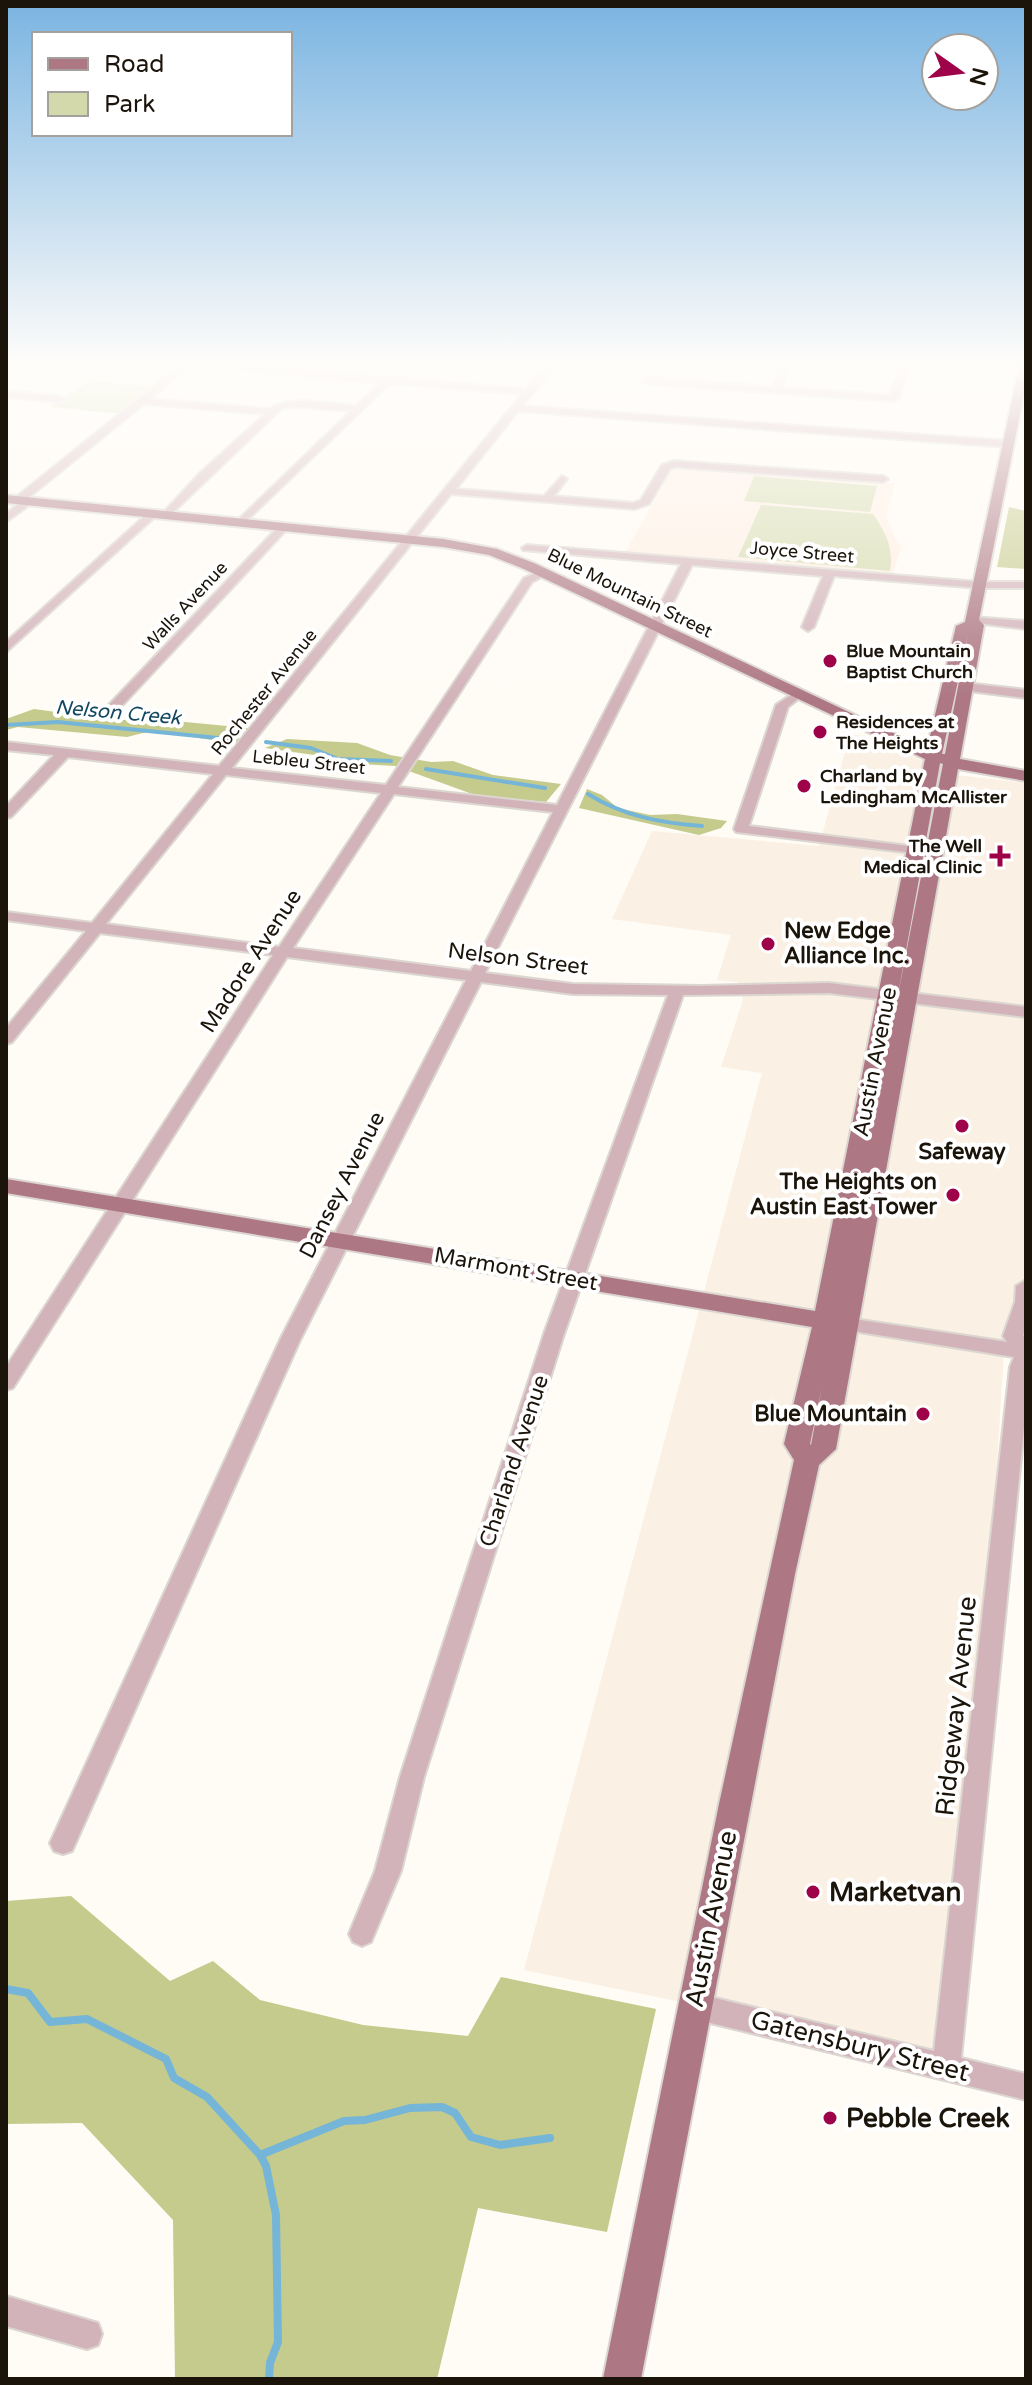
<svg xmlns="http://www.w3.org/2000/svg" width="1032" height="2385" font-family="'Varela Round',sans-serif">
<rect width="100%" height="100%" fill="#fffbf5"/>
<!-- built -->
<path fill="#fbf0e4" d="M850 734 865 736 955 775 1026 783V1339L1005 1336 993 1525 937 2054 524 1970 762 1073 721 1067 743 1000 738 982 717 980 731 935 612 919 652 831 819 846Z"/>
<!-- education -->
<path fill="#feeee2" d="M673 467 895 483 886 516 895 538 902 546 892 575 625 553Z"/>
<!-- green -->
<path fill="#d4d9ab" d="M89 381 157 387 123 414 50 407Z
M754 476 877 486 870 512 744 501Z
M761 505 873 514C886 533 894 549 890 571L738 557Z"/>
<!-- forest -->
<path fill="#c5cb8c" d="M1009 507 1026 511V569L997 567Z
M34 709 115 720H164L248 728 239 743H233L151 731 127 737 18 727 6 730V719Z
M287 739 357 743 390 755 431 762 453 761 493 775 561 784 546 802 475 795 395 766 343 763 314 755 265 748Z
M587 789 602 795 618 808 650 815 677 814 727 821 721 828 699 835 579 808Z
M71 1896 170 1981 213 1961 260 2000 363 2025 468 2036 501 1977 656 2009 607 2232 478 2208 437 2379H175L173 2220 82 2123 6 2124V1901Z"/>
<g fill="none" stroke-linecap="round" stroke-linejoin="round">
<!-- stream-far1 -->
<path stroke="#75b5d7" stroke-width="4" d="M6 725 58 722 228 739
M266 742 311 748 338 759 391 761
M426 769 545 788
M588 794C623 816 661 823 702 826"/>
<!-- stream -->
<path stroke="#75b5d7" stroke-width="8" d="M6 1989 28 1993 50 2022 87 2019 166 2059 174 2078 207 2097 260 2155 266 2166 276 2215 278 2342 270 2363 269 2379
M260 2155 344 2121 365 2120 410 2108 442 2107 455 2113 471 2137 500 2145 550 2138"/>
<!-- minor casing -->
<g stroke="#dbd6cf" stroke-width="4">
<path id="minor" d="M178 367H188L150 399 270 409C286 394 335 404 356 406L380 383 220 367H260L526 389 544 367H553L523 406 1008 441 1013 444 1008 447 518 411 456 489 544 496 562 476 567 479 554 496 633 503 641 500 662 465 674 461 883 476 888 479 883 482 675 467 670 469 649 504 634 509 451 494 232 768 386 785 524 578 543 570 549 573 532 582 398 787 557 805 681 564 523 550 522 548 527 545 979 582H1026V588H979L834 576 814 627 808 631 802 627 823 576 692 565 485 973 573 984 702 986 829 983 1026 1007V1017L829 993 683 995 564 1334 424 1777 401 1871 371 1942 362 1946 353 1942 349 1934 375 1871 400 1777 544 1334 668 995 573 994 481 982 300 1340 72 1851 63 1854 54 1851 50 1843 280 1340 466 980 287 957 13 1388 6 1390V1367L273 955 100 933 12 1042 6 1044V1028L86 931 6 920V912L92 923 213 774 68 757 11 817 6 818V806L54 755 6 750V742L219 766 522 394 390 383 241 526 237 525V521L351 411 298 407 282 408 167 518 162 515 163 513 200 473 265 414 144 404 28 498 32 499V503L6 522V514L19 503 15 502V498ZM226 775 381 793 279 947 106 924ZM394 794 553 812 471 971 293 948Z
M781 367H790L782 388 890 395 900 367H909L899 398 894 401 647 384 643 381 647 378 773 387Z
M6 391 60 396 65 399 60 402 6 397Z
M149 512 158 514 6 652V642Z
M280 525 289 527 116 712H108V706Z
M972 617 1026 621V629L968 622 966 620Z
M965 683 1026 690V698L961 690V684Z
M797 691 803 695 788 707 749 826 917 847 924 851 922 854 736 832 734 829 776 705Z
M1026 1280V1327L1023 1335 1026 1339V1407L961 2058 1026 2074V2100L694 2019 684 2015 680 2006 684 1997 694 1993 934 2051 1010 1367 1014 1357 847 1330 837 1324 847 1318 1007 1342 1003 1336 1015 1302 1016 1286Z
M6 2296 98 2323 102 2334 98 2345 87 2349 6 2326Z"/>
</g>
<!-- major casing -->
<g stroke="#dbd6cf" stroke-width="4">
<path id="major" d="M1019 367H1026V384L979 620 984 625 960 759 1026 771V781L958 769 836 1449 819 1465 795 1574 641 2379H603L719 1804 794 1460 784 1444 812 1327 6 1193V1179L815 1311 925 759 524 569 489 555 443 547 6 503V495L443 539 497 549 534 563 927 749 956 626 965 622ZM968 635 945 754H942ZM940 763 943 764 897 1000ZM822 1387 811 1445 810 1444Z"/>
</g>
<!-- minor -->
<use href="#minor" fill="#d3b3ba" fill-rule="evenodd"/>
<!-- major -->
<use href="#major" fill="#ad7783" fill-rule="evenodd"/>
</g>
<!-- sky -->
<linearGradient id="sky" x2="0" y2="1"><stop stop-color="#7ab4e1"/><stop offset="0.52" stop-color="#fffdfa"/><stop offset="1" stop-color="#fffdfa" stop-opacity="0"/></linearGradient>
<rect width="1032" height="701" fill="url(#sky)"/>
<!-- markers -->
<g fill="#9e0248" stroke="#fff" stroke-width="3">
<circle cx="830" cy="661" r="8"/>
<circle cx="820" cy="732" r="8"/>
<circle cx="804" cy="786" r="8"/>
<path d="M996 844h8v8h8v8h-8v8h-8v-8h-8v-8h8z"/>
<circle cx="768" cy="944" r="8"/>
<circle cx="962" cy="1126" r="8"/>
<circle cx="953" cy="1195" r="8"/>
<circle cx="923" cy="1414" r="8"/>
<circle cx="813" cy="1892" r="8"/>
<circle cx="830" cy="2118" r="8"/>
</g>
<g text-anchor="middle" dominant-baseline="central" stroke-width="8" stroke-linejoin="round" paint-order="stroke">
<!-- far-street labels -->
<g font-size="18" fill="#1b140a" stroke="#fff">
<text transform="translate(802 552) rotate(5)">Joyce Street</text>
<text transform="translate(630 593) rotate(26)">Blue Mountain Street</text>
<text transform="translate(185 606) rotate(-47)">Walls Avenue</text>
<text transform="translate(264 692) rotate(-51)">Rochester Avenue</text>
<text transform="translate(309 762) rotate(6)">Lebleu Street</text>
</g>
<!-- far-poi labels -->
<g font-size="18" font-weight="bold" fill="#1b140a" stroke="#fff" text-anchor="start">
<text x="846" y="651">Blue Mountain<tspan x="846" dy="21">Baptist Church</tspan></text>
<text x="836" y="722">Residences at<tspan x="836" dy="21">The Heights</tspan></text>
<text x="820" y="776">Charland by<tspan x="820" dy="21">Ledingham McAllister</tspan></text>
<text x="982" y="846" text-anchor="end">The Well<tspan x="982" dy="21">Medical Clinic</tspan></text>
</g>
<!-- far-water labels -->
<g font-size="20" font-style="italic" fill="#13475f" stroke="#fff">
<text transform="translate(118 713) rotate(5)">Nelson Creek</text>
</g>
<!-- poi labels -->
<g font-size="22" font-weight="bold" fill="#1b140a" stroke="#fff" text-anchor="end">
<text x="784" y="931" text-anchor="start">New Edge<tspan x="784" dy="25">Alliance Inc.</tspan></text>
<text x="962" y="1152" text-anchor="middle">Safeway</text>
<text x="937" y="1182">The Heights on<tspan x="937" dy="25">Austin East Tower</tspan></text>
<text x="907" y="1414">Blue Mountain</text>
</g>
<!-- street labels -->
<g font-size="22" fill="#1b140a" stroke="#fff">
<text transform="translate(518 959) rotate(7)">Nelson Street</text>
<text transform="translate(251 961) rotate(-57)">Madore Avenue</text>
<text transform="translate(875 1062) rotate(-79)">Austin Avenue</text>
<text transform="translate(342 1185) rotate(-63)">Dansey Avenue</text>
<text transform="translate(516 1269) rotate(10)">Marmont Street</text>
<text transform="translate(514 1461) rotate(-72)">Charland Avenue</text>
</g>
<!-- near-street labels -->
<g font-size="26" fill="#1b140a" stroke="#fff">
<text transform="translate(956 1706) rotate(-84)">Ridgeway Avenue</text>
<text transform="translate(711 1919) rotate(-79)">Austin Avenue</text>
<text transform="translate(860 2046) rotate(14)">Gatensbury Street</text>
</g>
<!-- near-poi labels -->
<g font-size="26" font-weight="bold" fill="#1b140a" stroke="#fff" text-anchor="start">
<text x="829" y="1892">Marketvan</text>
<text x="846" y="2118">Pebble Creek</text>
</g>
</g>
<!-- border -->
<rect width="1032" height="2385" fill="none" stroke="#1b140a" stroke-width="16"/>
<!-- legend -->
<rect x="32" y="32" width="260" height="104" fill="#ffffff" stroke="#a4a19d" stroke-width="2"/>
<rect x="48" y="58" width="40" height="12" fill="#ad7783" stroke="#a4a19d" stroke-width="2"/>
<text x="104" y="72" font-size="24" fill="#1b140a">Road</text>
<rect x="48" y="92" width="40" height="24" fill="#d4d9ab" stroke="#a4a19d" stroke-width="2"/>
<text x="104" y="112" font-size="24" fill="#1b140a">Park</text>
<!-- north arrow -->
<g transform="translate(960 72) rotate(104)"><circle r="38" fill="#ffffff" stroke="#a4a19d" stroke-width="2"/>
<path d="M0-6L14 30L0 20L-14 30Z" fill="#9e0248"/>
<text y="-12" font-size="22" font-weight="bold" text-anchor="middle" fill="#1b140a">N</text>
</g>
</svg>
